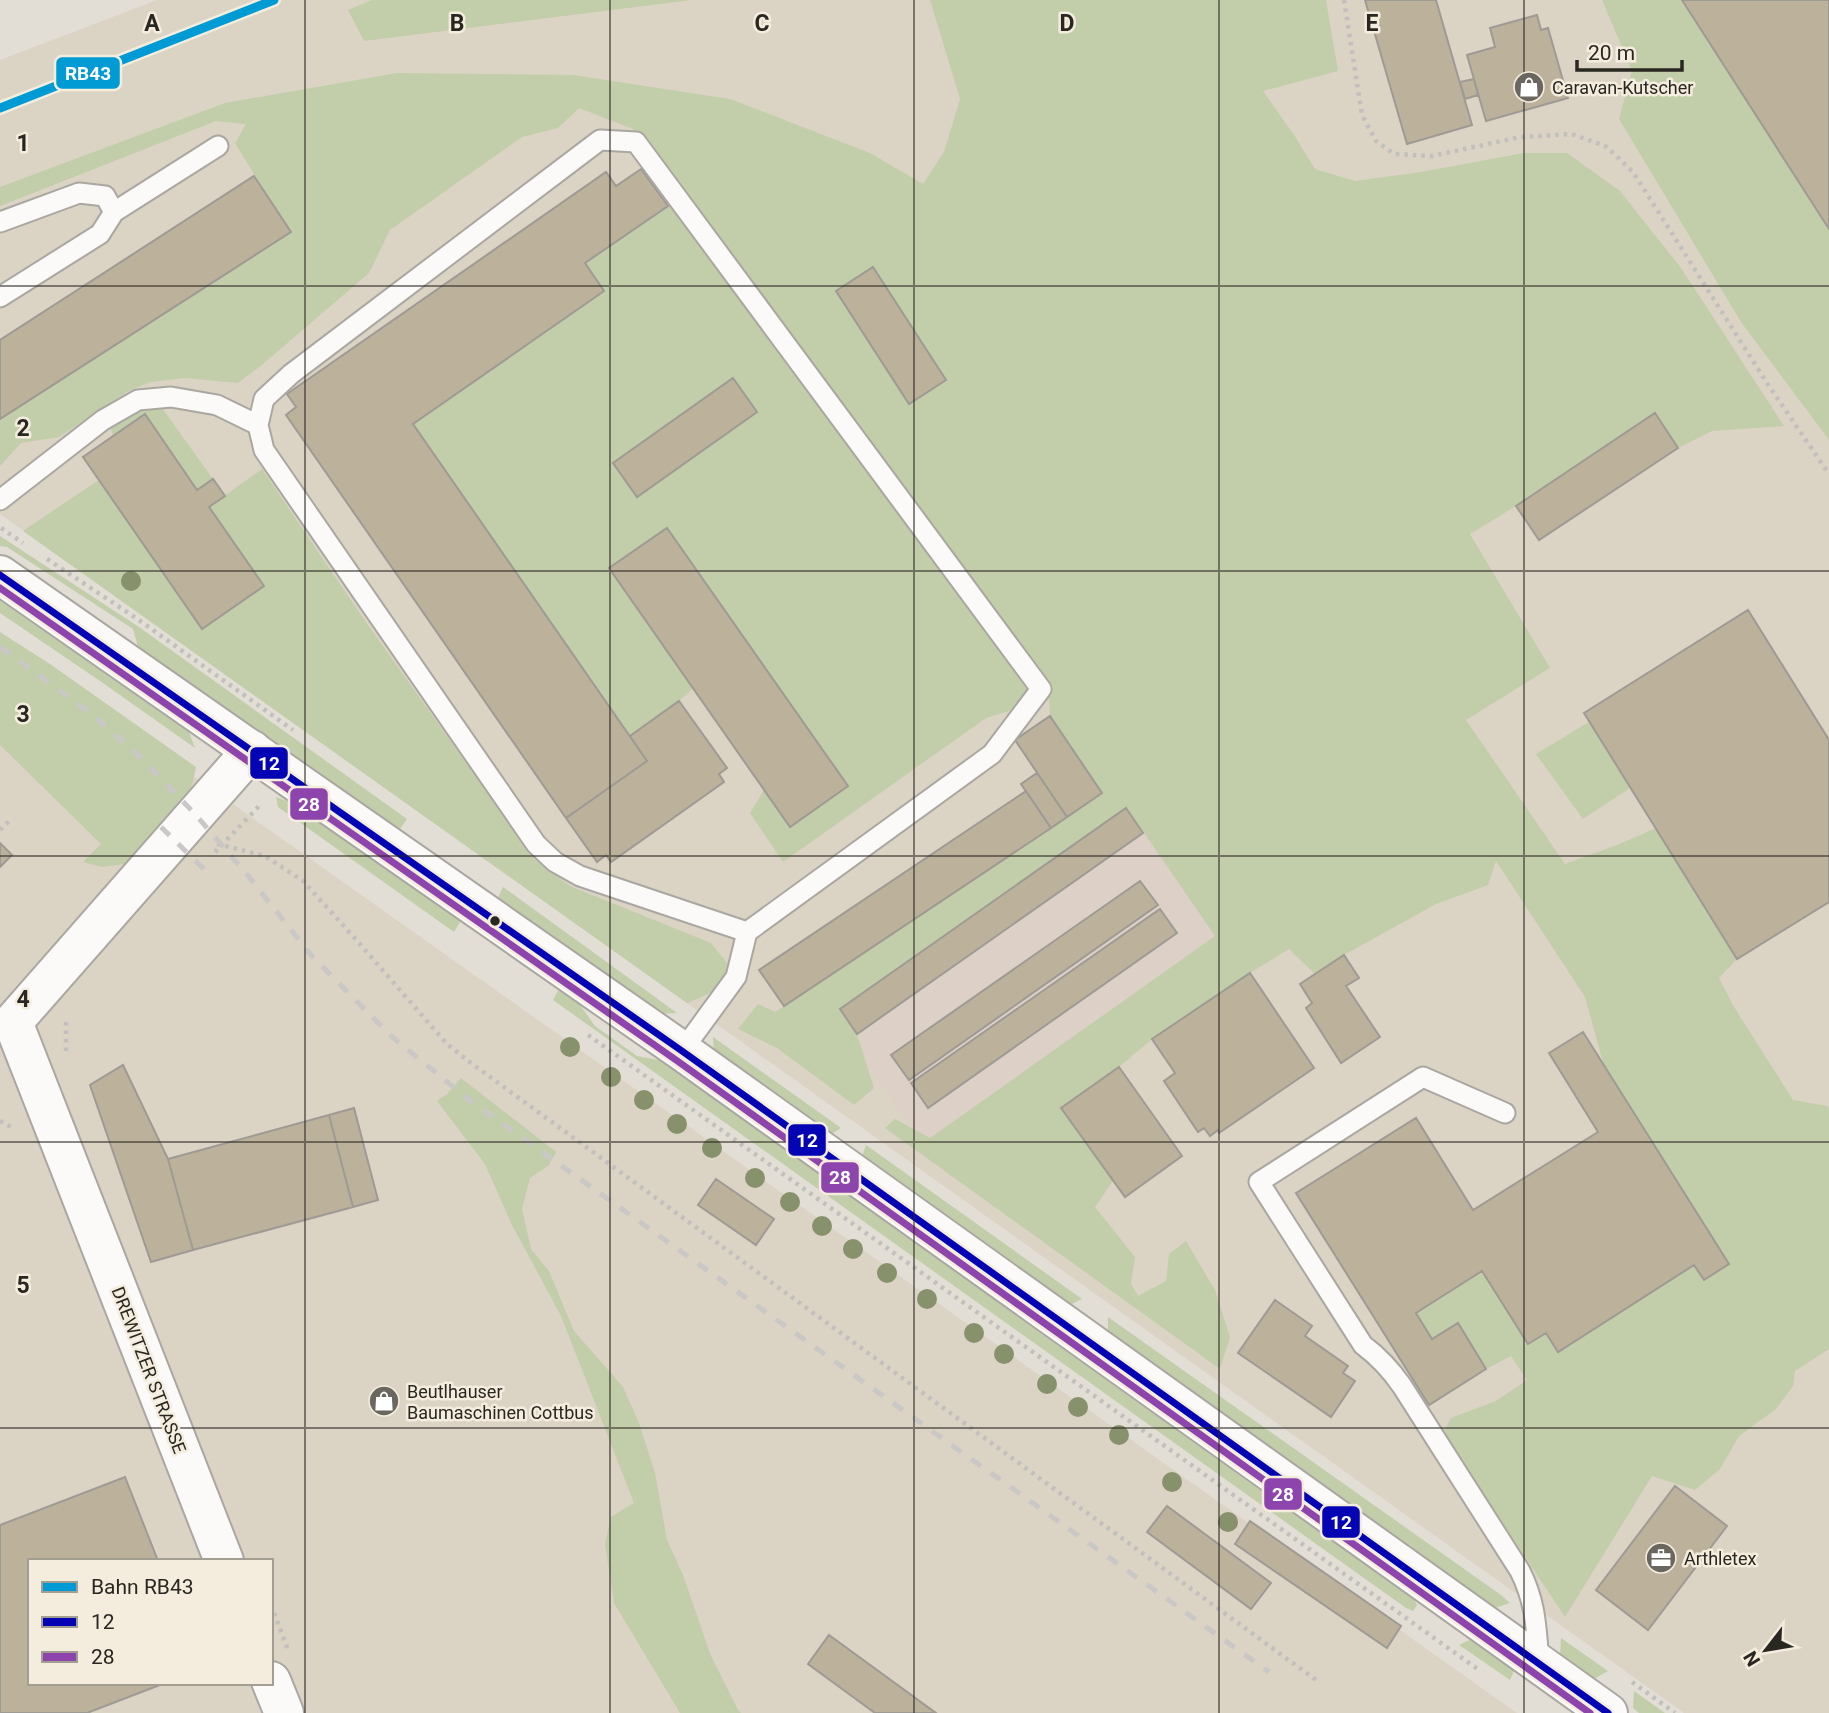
<svg xmlns="http://www.w3.org/2000/svg" width="1829" height="1713" font-family="Roboto,sans-serif">
<rect width="100%" height="100%" fill="#e2ded5"/>
<!-- built -->
<path fill="#dbd3c4" fill-rule="evenodd" d="M157 0H1829V1713H1684L0 514V60Z
M0 635 179 766 1517 1713H0ZM30 1561H271V1683H30Z"/>
<!-- industrial -->
<path fill="#ddd0c6" d="M1127 795 1230 940 929 1152 827 1007Z"/>
<!-- green -->
<path fill="#c2ceaa" fill-rule="evenodd" d="M372 0H692L364 41 348 10Z
M930 0H1326L1338 71 1263 91 1294 135 1315 169 1355 181 1421 172 1524 153H1567L1620 191 1681 268 1784 426 1712 431 1678 448 1655 413 1516 506 1470 534 1550 668 1466 720 1565 864 1617 845 1656 828 1737 959 1719 978 1734 1007 1793 1100 1827 1106 1829 1109V1349L1795 1371 1793 1386 1776 1409 1739 1436 1720 1469 1695 1490 1652 1476 1565 1617 1443 1433 1451 1418 1496 1401 1527 1380 1511 1356 1486 1369 1458 1323 1432 1339 1416 1313 1482 1271 1528 1344 1546 1333 1558 1351 1694 1265 1704 1280 1729 1264 1604 1066 1585 997 1496 861 1488 885 1436 904 1344 955 1315 974 1289 949 1250 973 1152 1039 1119 1067 1062 1108 1113 1181 1095 1207 1135 1257 1131 1284 1138 1296 1166 1281 1169 1254 1186 1241 1215 1290 1230 1337 1220 1369 885 1128 895 1119 930 1138 1215 936 1127 808 840 1009 857 1034 874 1088 854 1105 777 1048 738 1029 758 1004 775 1012 1102 793 1050 716 1049 699 986 718 783 862 750 813 764 790 790 827 848 786 667 528 609 568 693 688 679 701 630 736 413 424 604 291 585 263 668 206 633 129 579 108 558 128 522 137 390 230 369 273 263 364 238 383 186 378 150 382 127 392 59 437 21 443 0 466V419L290 232 235 143 246 124 216 121 0 206V187L225 103 397 73 573 75 730 99 870 153 923 184 944 152 960 99ZM733 378 756 412 636 496 613 463Z
M1602 0H1682L1829 229V440L1741 322 1619 119 1632 71Z
M146 404 162 408 213 479 197 490 145 414 113 436 110 426Z
M262 469 361 615 534 859 570 886 711 943 727 963 724 987 687 1003 23 531 99 480 202 629 264 586 209 507Z
M0 536 139 627 407 819 398 832 138 647 133 629 7 547 0 546Z
M0 596 176 717 189 732 195 748 100 681 0 613Z
M0 632 50 664 196 767 193 782 188 794 132 863 102 867 83 862 101 844 0 745Z
M1589 722 1630 788 1583 819 1536 754Z
M276 797 297 805 462 919 454 932 278 807Z
M503 887 677 1013 657 1014 497 900Z
M560 987 578 1002 595 1026 637 1056 664 1061 1412 1594 1417 1605 1413 1611 1406 1608 553 1000Z
M713 1037 841 1128 827 1137 714 1056Z
M461 1078 556 1152 549 1165 530 1178 522 1209 531 1249 549 1271 574 1331 623 1387 639 1423 655 1473 667 1540 683 1575 711 1656 738 1710 741 1713H680L614 1603 605 1544 611 1517 634 1503 561 1316 512 1225 485 1164 437 1101 447 1094Z
M866 1145 1082 1299 1066 1307 861 1160Z
M1108 1317 1501 1595 1510 1603 1495 1608 1108 1335Z
M1474 1638 1512 1664 1514 1671 1510 1680 1459 1645Z
M1561 1638 1608 1671 1592 1680 1560 1656Z
M1634 1691 1665 1713H1639L1633 1708Z"/>
<!-- building -->
<path fill="#bcb29c" stroke="#9e9a94" stroke-width="2" d="M1365 0H1436L1472 125 1407 144Z
M1682 0H1829V229Z
M1537 15 1541 30 1548 28 1568 98 1486 121 1467 55 1495 47 1490 28Z
M1474 79 1478 95 1465 99 1460 82Z
M641 169 668 206 585 263 604 291 413 424 647 761 566 818 286 415 296 407 287 394 606 172 616 186Z
M254 176 291 232 0 419V340Z
M873 267 946 380 909 404 836 291Z
M733 378 757 412 637 497 613 463Z
M1655 413 1678 448 1539 540 1516 506Z
M145 414 197 490 213 479 225 496 209 507 264 586 202 629 83 457Z
M667 528 848 786 790 827 609 568Z
M1748 610 1829 740V902L1737 959 1584 713Z
M679 701 727 768 719 774 724 782 611 862 606 855 597 862 566 818 647 761 630 736Z
M1050 716 1102 793 1067 817 1015 740Z
M1037 773 1067 817 1051 828 1021 784Z
M1026 791 1051 828 784 1006 759 970Z
M1126 808 1143 833 857 1034 840 1009Z
M0 843 12 855 0 867Z
M1140 881 1158 905 909 1080 891 1055Z
M1160 909 1177 933 928 1108 911 1083Z
M1344 955 1359 978 1346 986 1380 1037 1341 1063 1306 1008 1312 1003 1300 984Z
M1250 973 1314 1068 1219 1133 1218 1130 1210 1136 1204 1128 1198 1132 1164 1081 1175 1073 1152 1039Z
M1583 1032 1729 1264 1704 1280 1694 1265 1558 1352 1546 1333 1528 1344 1482 1271 1416 1313 1432 1339 1458 1323 1486 1369 1429 1405 1296 1193 1416 1118 1473 1210 1598 1132 1549 1053Z
M123 1065 168 1159 193 1250 151 1262 90 1085Z
M1119 1067 1182 1156 1125 1197 1061 1108Z
M354 1108 378 1200 353 1207 329 1115Z
M329 1115 353 1207 193 1250 168 1159Z
M716 1179 774 1219 756 1245 698 1205Z
M1275 1300 1312 1326 1305 1336 1348 1366 1343 1373 1355 1381 1331 1417 1238 1353Z
M125 1477 158 1561H30V1683H165L87 1713H0V1525Z
M1675 1486 1727 1526 1648 1630 1596 1590Z
M1167 1506 1271 1583 1251 1609 1147 1532Z
M1250 1521 1401 1626 1387 1648 1235 1544Z
M829 1635 936 1713H875L808 1664Z"/>
<g fill="none" stroke-linecap="round" stroke-linejoin="round">
<!-- lane casing -->
<g stroke="#aaa7a1" stroke-width="23">
<path id="lane" d="M114 212 218 146
M0 222 79 193 105 196 114 212 100 234 0 297
M0 500 103 420 138 400 171 397 217 405 258 425
M682 1051 736 977 747 932 992 754 1041 689 636 142 600 140 291 374 264 399 258 425 264 450 536 844 555 862 580 876 747 932
M1505 1113 1423 1077 1259 1182 1363 1345C1379 1357 1391 1370 1402 1386L1520 1571C1536 1603 1536 1627 1539 1662"/>
</g>
<!-- street casing -->
<g stroke="#aaa7a1" stroke-width="42">
<path id="street" d="M224 1561 13 1022 252 750
M271 1681 284 1713"/>
</g>
<!-- secondary casing -->
<g stroke="#aaa7a1" stroke-width="42">
<path id="secondary" d="M0 575 682 1051 1608 1713"/>
</g>
<!-- path -->
<path stroke="#c2c0bd" stroke-width="4.5" stroke-dasharray="3.5 5" stroke-linecap="butt" d="M1344 0 1362 115 1376 141 1394 154 1432 156 1520 137 1572 134 1607 147 1633 172 1767 383 1829 474
M1 528 23 543
M47 559 136 618 293 730
M0 830 12 818
M217 844 265 856 303 881 352 935 447 1044 471 1063 1316 1680
M215 852 262 803
M588 1035 1479 1670
M66 1051V1024L68 1018
M0 1121 15 1129
M271 1605 288 1650
M1632 1682 1675 1713"/>
<!-- lane -->
<use href="#lane" stroke="#fbfaf9" stroke-width="19"/>
<!-- street -->
<use href="#street" stroke="#fbfaf9" stroke-width="38"/>
<!-- secondary -->
<use href="#secondary" stroke="#fbfaf9" stroke-width="38"/>
<!-- rail -->
<path stroke="#c9c8c6" stroke-width="5" stroke-dasharray="12 12" stroke-linecap="butt" d="M0 647 93 715 140 757 195 814 249 877 311 955 391 1036 468 1099 1269 1672
M161 827 210 875"/>
<!-- bus-1 casing -->
<g stroke="#f4edde" stroke-width="12">
<path id="bus-1" d="M0 575 682 1051 1608 1713"/>
</g>
<!-- bus-2 casing -->
<g stroke="#f4edde" stroke-width="12">
<path id="bus-2" d="M0 588 676 1060 1590 1713"/>
</g>
<!-- bus-1 -->
<use href="#bus-1" stroke="#0404b4" stroke-width="7"/>
<!-- bus-2 -->
<use href="#bus-2" stroke="#8e44ad" stroke-width="7"/>
<!-- rail-1 casing -->
<g stroke="#f4edde" stroke-width="14">
<path id="rail-1" d="M0 108 274 0"/>
</g>
<!-- rail-1 -->
<use href="#rail-1" stroke="#009bd5" stroke-width="9"/>
</g>
<!-- trees -->
<g fill="#87916b">
<circle cx="131" cy="581" r="10"/>
<circle cx="570" cy="1047" r="10"/>
<circle cx="611" cy="1077" r="10"/>
<circle cx="644" cy="1100" r="10"/>
<circle cx="677" cy="1124" r="10"/>
<circle cx="712" cy="1148" r="10"/>
<circle cx="755" cy="1178" r="10"/>
<circle cx="790" cy="1202" r="10"/>
<circle cx="822" cy="1226" r="10"/>
<circle cx="853" cy="1249" r="10"/>
<circle cx="887" cy="1273" r="10"/>
<circle cx="927" cy="1299" r="10"/>
<circle cx="974" cy="1333" r="10"/>
<circle cx="1004" cy="1354" r="10"/>
<circle cx="1047" cy="1384" r="10"/>
<circle cx="1078" cy="1407" r="10"/>
<circle cx="1119" cy="1435" r="10"/>
<circle cx="1172" cy="1482" r="10"/>
<circle cx="1228" cy="1522" r="10"/>
</g>
<!-- grid -->
<path fill="none" stroke="#292721" stroke-width="2" stroke-opacity="0.55" d="M305 0V1713M610 0V1713M914 0V1713M1219 0V1713M1524 0V1713M0 286H1829M0 571H1829M0 856H1829M0 1142H1829M0 1428H1829"/>
<!-- icons -->
<defs>
<g id="shop-disc" transform="scale(1.575)"><circle r="9.5" fill="#6a6760" stroke="#f4edde"/><path d="M-5-2.5h2.3a2.7 3.5 0 0 1 5.4 0H5L5.5 6h-11ZM-1.5-2.5h3a1.5 2.3 0 0 0-3 0Z" fill="#fff"/></g>
<g id="office-disc" transform="scale(1.575)"><circle r="9.5" fill="#6a6760" stroke="#f4edde"/><path d="M-6-3h4V-5.5h4V-3h4V5H-6ZM-1-4.5V-3h2v-1.5ZM-6 0V1H6V0Z" fill="#fff"/></g>
</defs>
<g fill-rule="evenodd">
<use href="#shop-disc" x="1529" y="87"/>
<use href="#shop-disc" x="384" y="1401"/>
<use href="#office-disc" x="1661" y="1558"/>
</g>
<!-- markers -->
<circle fill="#292721" stroke="#f4edde" stroke-width="2.5" cx="495" cy="921" r="6"/>
<g text-anchor="middle" dominant-baseline="central" stroke-width="5" stroke-linejoin="round" paint-order="stroke">
<!-- poi labels -->
<g font-size="18" fill="#292721" stroke="#f4edde" text-anchor="start">
<text x="1552" y="87">Caravan-Kutscher</text>
<text x="407" y="1391">Beutlhauser<tspan x="407" dy="21">Baumaschinen Cottbus</tspan></text>
<text x="1684" y="1558">Arthletex</text>
</g>
<!-- street labels -->
<g font-size="18" fill="#292721" stroke="#f4edde">
<text transform="translate(149 1370) rotate(69)">DREWITZER STRASSE</text>
</g>
</g>
<g font-size="23" text-anchor="middle" font-weight="bold" fill="#292721" stroke="#f4edde" stroke-width="5" stroke-linejoin="round" paint-order="stroke">
<text x="152" y="31">A</text>
<text x="457" y="31">B</text>
<text x="762" y="31">C</text>
<text x="1067" y="31">D</text>
<text x="1372" y="31">E</text>
<text x="23" y="151">1</text>
<text x="23" y="436">2</text>
<text x="23" y="722">3</text>
<text x="23" y="1007">4</text>
<text x="23" y="1293">5</text>
</g>
<g stroke="#f4edde" stroke-width="2.5">
<rect x="55" y="56" width="66" height="34" rx="7" fill="#009bd5"/>
<rect x="249" y="746" width="40" height="34" rx="7" fill="#0404b4"/>
<rect x="289" y="787" width="40" height="34" rx="7" fill="#8e44ad"/>
<rect x="787" y="1123" width="40" height="34" rx="7" fill="#0404b4"/>
<rect x="820" y="1161" width="40" height="33" rx="7" fill="#8e44ad"/>
<rect x="1263" y="1477" width="40" height="34" rx="7" fill="#8e44ad"/>
<rect x="1321" y="1505" width="40" height="34" rx="7" fill="#0404b4"/>
</g>
<g font-size="19" text-anchor="middle" font-weight="bold" fill="#fff">
<text x="88" y="80">RB43</text>
<text x="269" y="770">12</text>
<text x="309" y="811">28</text>
<text x="807" y="1147">12</text>
<text x="840" y="1184">28</text>
<text x="1283" y="1501">28</text>
<text x="1341" y="1529">12</text>
</g>
<!-- legend -->
<rect x="28" y="1559" width="245" height="126" fill="#f4edde" stroke="#a39e92" stroke-width="2"/>
<rect x="42" y="1582" width="35" height="10" fill="#009bd5" stroke="#a39e92" stroke-width="2"/>
<text x="91" y="1594" font-size="21" fill="#292721">Bahn RB43</text>
<rect x="42" y="1617" width="35" height="10" fill="#0404b4" stroke="#a39e92" stroke-width="2"/>
<text x="91" y="1629" font-size="21" fill="#292721">12</text>
<rect x="42" y="1652" width="35" height="10" fill="#8e44ad" stroke="#a39e92" stroke-width="2"/>
<text x="91" y="1664" font-size="21" fill="#292721">28</text>
<!-- north arrow -->
<g transform="translate(1766 1650) rotate(239)" stroke="#f4edde" stroke-width="5" paint-order="stroke">
<path d="M0-5L12 26L0 18L-12 26Z" fill="#292721"/>
<text y="-10" font-size="19" font-weight="bold" text-anchor="middle" fill="#292721">N</text>
</g>
<!-- scale -->
<path d="M1577 60v10h105v-10" fill="none" stroke="#292721" stroke-width="3.5"/>
<text x="1588" y="60" font-size="21" fill="#292721" stroke="#f4edde" stroke-width="5" paint-order="stroke">20 m</text>
</svg>
